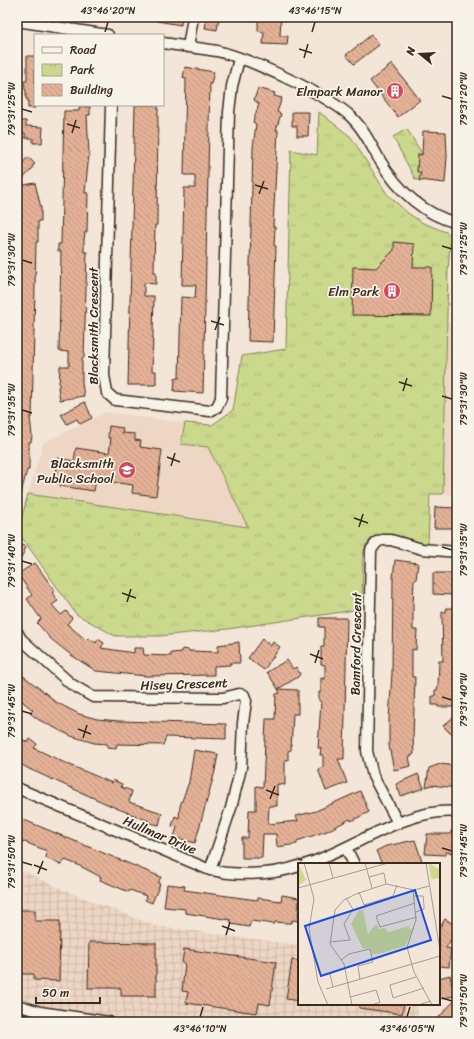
<svg xmlns="http://www.w3.org/2000/svg" width="474" height="1039" font-family="Sriracha,sans-serif">
<defs>
<pattern id="industrial-grid" width="8" height="8" patternUnits="userSpaceOnUse"><rect width="8" height="8" fill="#eed6c4"/><path d="M0 4h8M4 0v8" fill="none" stroke="#cdb8a8"/></pattern>
<pattern id="park-tufts" width="24" height="20" patternUnits="userSpaceOnUse"><rect width="24" height="20" fill="#cbd98d"/><path d="M3 7l-1-3M5 7V3M7 7l1-3M15 17l-1-3M17 17v-4M19 17l1-3" fill="none" stroke="#afba79"/></pattern>
<pattern id="building-back-hatch" width="6" height="6" patternUnits="userSpaceOnUse"><rect width="6" height="6" fill="#e4b196"/><path d="M-1 5l2 2M0 0l6 6M5-1l2 2" fill="none" stroke="#c49881"/></pattern>
</defs>
<rect width="100%" height="100%" fill="#f3e6d8"/>
<filter id="ink" filterUnits="userSpaceOnUse"><feTurbulence type="fractalNoise" baseFrequency=".025" numOctaves="2"/><feDisplacementMap in="SourceGraphic" scale="8" xChannelSelector="R" yChannelSelector="G"/><feConvolveMatrix kernelMatrix="1 2 1 2 8 2 1 2 1" color-interpolation-filters="sRGB"/></filter>
<g filter="url(#ink)">
<!-- built -->
<path fill="#eed6c4" d="M455 17H457V130H453Z
M447 322H457V495L443 494Z
M106 412 185 423 181 444 208 447 249 527 28 494 43 443Z"/>
<!-- industrial -->
<path fill="url(#industrial-grid)" d="M17 868 66 891 156 926 299 945V1004H418V1022H17Z"/>
<!-- park -->
<path fill="url(#park-tufts)" stroke="#838256" d="M319 112 351 137 387 194 409 214 423 223 451 234 448 270 443 494H430L428 544C405 541 371 518 363 555L362 609 228 629 160 636H115L76 614 18 532 28 494 248 527 208 447 181 444 185 423 212 425 233 410 242 356 286 349 291 150 317 155Z
M407 129 421 152 422 182 415 179 393 137Z"/>
<!-- building -->
<path fill="url(#building-back-hatch)" stroke="#3b2a1e" d="M157 17H182L181 25 157 21Z
M207 17H219L217 30 205 28Z
M258 17H281L280 36H288L287 45 263 44 264 32 258 31Z
M371 35 379 45 354 64 346 55Z
M27 56H35V108H28V99H26V90H25L24 81H27Z
M392 64 420 100 398 117 370 81Z
M185 67 214 72 211 84 210 83 203 393 174 391 175 378H179L181 297 195 298 196 285H182L184 188H195V175H184L186 79 183 78Z
M258 88 275 93 274 96 282 98 277 112 281 114 276 130H278L273 227H275L274 246H276L273 342 248 341 253 148 256 124 253 122 259 104 254 100Z
M135 105H158L157 225H155L154 272H156V284L144 283V296H154L152 371H156V385H128Z
M79 107H90V115H87L89 154 85 193H88L87 232H85L84 240V252H87L84 358H82V383L84 396 60 400 58 387H59L60 366H69V352L59 351 61 251H58V244H61L64 111H79Z
M292 112H309L308 136H297V126H292Z
M17 121H26V126L43 127 42 143H33V138H25V133H17Z
M423 131 446 132 447 156 445 183 419 180 421 172H417L418 154 422 155Z
M28 157 35 164 32 166 33 168 17 185V169Z
M35 183 41 208V221H38V242H36L32 417H30L32 436 31 442H29V470H27L19 501 17 500V209H20L17 197 21 196 19 186Z
M394 242 414 244 413 267H432L431 316 352 315 353 267 376 268 394 250Z
M85 402 92 418 80 424 77 419 67 424 61 414Z
M109 426 123 428 122 433 135 434V440L141 441 140 447 162 450 156 496 132 493 133 485 96 480 94 491 60 486 61 484 55 483 58 458 74 461 76 448 109 453 111 438H108Z
M435 507 456 508 455 528H434Z
M17 543 26 547 17 567Z
M395 560 418 563 416 580H414L413 606V630H417L416 650 412 649V677H415L413 738 414 754 409 757 411 766 394 770 389 746V720L392 673 393 578Z
M35 563 55 591 52 593 58 601 52 605 61 615 66 611 72 618 67 624 86 640 88 638 96 643 98 639 104 643 101 648 134 653V648H143L144 655 171 656V653L182 652V649L189 650V651L218 652V645L239 642 240 663H230V665L214 666V675L146 676 96 671 71 655 51 639 37 623 41 619 27 599 32 595 18 574Z
M433 573H454L453 595 433 594Z
M446 608H457V707H438V705H432V696H435V690H437L438 686 439 661H443L442 612H446Z
M319 618H347L344 759H338L347 783 326 791 318 769 323 767V755H320L321 748H318L321 701H319V692H321V678L325 679V665L321 664V647H324V627H319Z
M262 639 271 646 273 642 280 647 264 670 248 658Z
M287 660 293 669 296 667 300 674 298 677 278 689 267 672Z
M17 671 53 699 52 700 79 714 97 719 119 721 226 724V739L166 737 163 745 117 744 116 748 107 747V744L94 743 71 736 39 720 30 713 33 710 17 697Z
M278 689 298 690V714H293L291 750 288 751V760H285V785L277 784V806H269L268 824 298 821 296 816 316 811 360 791 369 812 351 821 350 819 327 831 297 841V844L277 847 276 834H263L262 858H242V838H248L249 810H256V786L263 787 266 719H275L276 694 280 693Z
M457 714V740L443 726Z
M17 736 28 743 30 739 37 744 34 748 63 762 112 783 113 780 122 784 121 787 132 791 129 802 162 813 159 825 149 823V821L116 808 29 769 17 762Z
M194 750 218 754 215 771 195 843 174 837 177 827 172 826 175 816 179 818 180 806 189 782Z
M440 764 457 766V788L431 785 426 787 429 768Z
M418 774 424 788 401 796 396 784Z
M17 817 161 877 158 883 160 884 152 903 145 900 146 896 130 890 129 892 100 880 101 877 78 865 65 860 61 865 46 858 47 851 17 839Z
M451 831 457 832V853L446 852V855L425 854 427 834H451Z
M415 840 422 861 413 864H382L376 851 386 846Z
M167 884 185 886 184 890 257 900 258 898 281 901 282 895 299 898 298 921 292 920V923H286L275 922 274 924 251 921 249 927 231 924V920L185 913V909L164 907Z
M17 910H35V921H60L59 981 34 980V974H17Z
M445 919 457 926V929L446 948 451 949 449 967 439 966V929Z
M89 942 156 943V996H121V988H88Z
M184 949 276 962 270 1005 259 1003 257 1013 186 1003 188 992 182 991 185 963H182Z
M292 960 299 961V1001L286 999Z
M450 975 454 996 439 999V978Z
M457 998V1022H442L438 1018Z
M359 1004H404L402 1014 359 1008Z"/>
<g fill="none" stroke-linecap="round" stroke-linejoin="round">
<!-- minor casing -->
<g stroke="#3b2a1e" stroke-width="13">
<path id="minor" d="M17 21 108 35
M163 43C181 46 199 48 217 51 251 59 321 92 348 114 362 126 370 143 379 159 397 189 422 214 457 223
M188 47 193 17
M111 105 104 375 107 393 115 400 210 411 217 407 221 398 229 112 232 86 239 59
M17 632 21 639 71 684 93 697 223 698 239 694 244 695 246 701 243 723 241 768 231 808 210 870
M17 788 210 870C216 870 222 873 228 873 252 875 276 874 299 866
M398 823 373 776 367 751 371 550 377 542 382 540H391L422 549 457 552
M346 848 354 864
M307 864C354 849 406 807 457 812
M17 1005 40 1012 109 1022"/>
</g>
<!-- minor -->
<use href="#minor" stroke="#f7f3e8" stroke-width="10"/>
</g>
</g>
<!-- ticks -->
<path fill="none" stroke="#3b2a1e" stroke-width="1.5" d="M105 32 108 22M312 32 315 22M299 49 312 53M304 58 308 44M442 96 452 99M22 109 32 112M67 124 80 128M72 133 76 120M255 185 268 189M259 194 264 181M442 246 452 249M22 260 32 263M211 321 224 325M215 330 220 317M399 382 412 386M403 391 407 378M442 396 452 399M22 410 32 413M167 457 180 462M171 466 175 453M354 518 368 523M359 527 363 514M442 547 452 550M22 561 32 564M122 593 136 598M127 602 131 589M310 654 323 659M315 663 319 650M442 697 452 700M22 711 32 714M78 729 91 734M83 738 87 725M266 790 279 795M270 799 275 786M442 848 452 851M22 862 32 865M34 865 47 870M38 874 43 861M222 926 235 931M226 935 230 922M442 998 452 1001M200 1017 203 1007M407 1017 410 1007"/>
<!-- icons -->
<defs>
<g id="building-disc" transform="scale(0.9)"><circle r="9.5" fill="#d1495b" stroke="#f7f3e8"/><path d="M-4-6H4V6H1V3H-1V6H-4ZM-2.5-4.3h1.7v1.8h-1.7ZM.8-4.3h1.7v1.8H.8ZM-2.5-1h1.7V.8h-1.7ZM.8-1h1.7V.8H.8Z" fill="#fff"/></g>
<g id="school-disc" transform="scale(0.9)"><circle r="9.5" fill="#d1495b" stroke="#f7f3e8"/><path d="M0-5L7-2L0 1L-7-2ZM-4 1L0 2.5L4 1V4Q0 6-4 4Z" fill="#fff"/></g>
</defs>
<g fill-rule="evenodd">
<use href="#building-disc" x="395" y="91"/>
<use href="#building-disc" x="392" y="291"/>
<use href="#school-disc" x="127" y="470"/>
</g>
<g text-anchor="middle" dominant-baseline="central" stroke-width="3.5" stroke-linejoin="round" paint-order="stroke">
<!-- poi labels -->
<g font-size="13" fill="#3b2a1e" stroke="#f7f3e8" text-anchor="end">
<text x="382" y="91">Elmpark Manor</text>
<text x="379" y="291">Elm Park</text>
<text x="114" y="463">Blacksmith<tspan x="114" dy="15">Public School</tspan></text>
</g>
<!-- street labels -->
<g font-size="13" fill="#3b2a1e" stroke="#f7f3e8">
<text transform="translate(93 326) rotate(-90)">Blacksmith Crescent</text>
<text transform="translate(356 644) rotate(-89)">Bamford Crescent</text>
<text transform="translate(184 684) rotate(-2)">Hisey Crescent</text>
<text transform="translate(160 835) rotate(23)">Hullmar Drive</text>
</g>
</g>
<!-- overview -->
<g transform="translate(298 863)">
<rect width="142" height="142" fill="#f3e6d8"/>
<path d="M0 0 8 17 0 23Z" fill="#cbd98d"/>
<path d="M131 0 142 7V15L133 16Z" fill="#cbd98d"/>
<path d="M61 47H65L70 71 78 61 81 66 87 65 90 69 111 63V66L116 65 107 83 80 91H74L72 85 65 86 53 61Z" fill="#cbd98d"/>
<path fill="none" stroke="#a99b8e" stroke-width="1" d="M6 0 12 21M31 0 35 15M67 0 74 25M128 0 142 87M71 14 86 10 88 21M12 21 16 36 11 66 20 119 30 142M0 25 90 0M115 27 118 57 109 84 116 109 134 142M61 29 66 42 69 41 95 33 99 22M116 33H125L126 42V46L118 49M117 40 78 53 82 64 119 54M32 79 52 77 46 61 55 46 48 35M43 97 51 91 72 86 75 99 60 103 62 117M32 111 35 124M118 114 92 122 95 135 126 125M28 126 142 93M52 134 78 127 82 139 74 142M54 142 46 101 32 81 37 47 46 37 58 31 88 21 116 27 131 23M120 142 133 138"/>
<path fill="#1d4ed8" fill-opacity="0.15" stroke="#1d4ed8" stroke-width="2" d="M117 27 133 77 23 113 7 63Z"/>
<rect width="142" height="142" fill="none" stroke="#3b2a1e" stroke-width="2"/>
</g>
<!-- margin -->
<rect width="474" height="1039" fill="none" stroke="#f7f3e8" stroke-width="44"/>
<!-- legend -->
<rect x="34" y="34" width="130" height="72" fill="#f7f3e8" stroke="#aca397"/>
<rect x="42" y="47" width="20" height="6" fill="#f7f3e8" stroke="#aca397"/>
<text x="70" y="54" font-size="12" fill="#3b2a1e">Road</text>
<rect x="42" y="64" width="20" height="12" fill="url(#park-tufts)" stroke="#aca397"/>
<text x="70" y="74" font-size="12" fill="#3b2a1e">Park</text>
<rect x="42" y="84" width="20" height="12" fill="url(#building-back-hatch)" stroke="#aca397"/>
<text x="70" y="94" font-size="12" fill="#3b2a1e">Building</text>
<!-- north arrow -->
<g transform="translate(420 54) rotate(288)" stroke="#f7f3e8" stroke-width="3" paint-order="stroke">
<path d="M0-3L7 15L0 10L-7 15Z" fill="#3b2a1e"/>
<text y="-6" font-size="11" font-weight="bold" text-anchor="middle" fill="#3b2a1e">N</text>
</g>
<!-- scale -->
<path d="M36 997v6h64v-6" fill="none" stroke="#3b2a1e" stroke-width="2"/>
<text x="42" y="997" font-size="12" fill="#3b2a1e" stroke="#f7f3e8" stroke-width="3" paint-order="stroke">50 m</text>
<rect x="22" y="22" width="430" height="995" fill="none" stroke="#3b2a1e" stroke-width="1.5"/>
<g font-size="10" text-anchor="middle" fill="#3b2a1e">
<text x="108" y="14">43°46'20"N</text>
<text x="315" y="14">43°46'15"N</text>
<text transform="translate(463 99) rotate(-90)" y="4">79°31'20"W</text>
<text transform="translate(11 109) rotate(-90)" y="4">79°31'25"W</text>
<text transform="translate(463 249) rotate(-90)" y="4">79°31'25"W</text>
<text transform="translate(11 260) rotate(-90)" y="4">79°31'30"W</text>
<text transform="translate(463 399) rotate(-90)" y="4">79°31'30"W</text>
<text transform="translate(11 410) rotate(-90)" y="4">79°31'35"W</text>
<text transform="translate(463 550) rotate(-90)" y="4">79°31'35"W</text>
<text transform="translate(11 561) rotate(-90)" y="4">79°31'40"W</text>
<text transform="translate(463 700) rotate(-90)" y="4">79°31'40"W</text>
<text transform="translate(11 711) rotate(-90)" y="4">79°31'45"W</text>
<text transform="translate(463 851) rotate(-90)" y="4">79°31'45"W</text>
<text transform="translate(11 862) rotate(-90)" y="4">79°31'50"W</text>
<text transform="translate(463 1001) rotate(-90)" y="4">79°31'50"W</text>
<text x="200" y="1032">43°46'10"N</text>
<text x="407" y="1032">43°46'05"N</text>
</g>
</svg>
